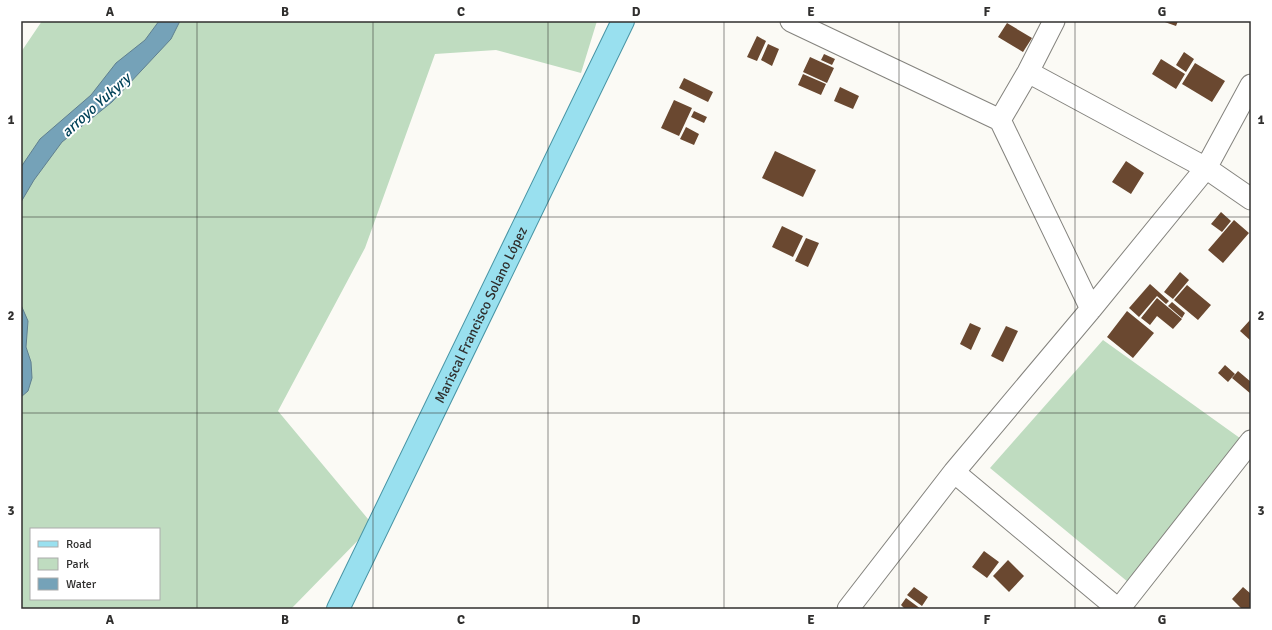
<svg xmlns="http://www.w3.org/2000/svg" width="1272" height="630" font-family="Signika,sans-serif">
<rect width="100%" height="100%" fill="#fbfaf5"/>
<!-- green -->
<path fill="#bfdcc0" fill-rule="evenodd" d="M42 21H597L581 73 496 50 435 54 365 248 278 411 373 525 291 609H21V52ZM31 529H159V599H31Z
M1103 340 1251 446 1128 582 990 468Z"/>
<!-- water -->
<path fill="#75a2b8" stroke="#60808f" d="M159 21H180L171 39 112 102 62 142 34 180 21 202V167L40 139 91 95 116 63 145 40Z
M21 305 28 321 26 347 31 362 32 378 28 391 21 397Z"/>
<!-- building -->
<path fill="#6a4830" d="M1162 21H1178L1176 26Z
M1007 23 1032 38 1023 52 998 37Z
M757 36 766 41 757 61 747 57Z
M768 44 779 49 772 66 761 60Z
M1184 52 1194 59 1186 72 1176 65Z
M824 54 835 59 832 65 821 60Z
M810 57 834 68 827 83 803 72Z
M1161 59 1185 74 1176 89 1152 74Z
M1195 63 1225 81 1212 102 1182 84Z
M803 74 826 84 821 95 798 85Z
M684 78 713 92 708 102 679 88Z
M840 87 859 96 853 109 834 101Z
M674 100 692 108 679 136 661 128Z
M694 111 707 117 704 123 691 117Z
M686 127 699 134 694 145 680 139Z
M775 151 816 170 803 197 762 178Z
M1126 161 1144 173 1131 194 1112 182Z
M1221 212 1231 221 1222 232 1211 224Z
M1234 220 1249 233 1223 263 1208 250Z
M782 226 803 236 793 257 772 247Z
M806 238 819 243 808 267 795 261Z
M1180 272 1189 280 1173 299 1164 292Z
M1150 284 1169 301 1166 304 1157 296 1139 317 1129 308Z
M1187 285 1211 305 1198 320 1174 300Z
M1157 298 1182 319 1173 329 1157 316 1150 325 1141 318Z
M1172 302 1185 313 1182 318 1168 306Z
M1127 311 1154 333 1133 358 1107 337Z
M1250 320 1251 321V341L1240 331Z
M970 323 981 328 971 350 960 344Z
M1006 326 1018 331 1003 362 991 356Z
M1225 365 1235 374 1228 382 1218 373Z
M1238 371 1251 382V394L1232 378Z
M984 551 999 562 987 578 972 567Z
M1008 560 1024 576 1009 592 993 576Z
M914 587 928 597 922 606 907 595Z
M1243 587 1251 594V609H1242L1232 599Z
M906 598 921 609H905L901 605Z"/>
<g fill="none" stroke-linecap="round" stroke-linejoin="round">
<!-- minor casing -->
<g stroke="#84837e" stroke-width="23">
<path id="minor" d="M791 21 1000 120 1091 309
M1028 72 1206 168 1251 199
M1000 120 1028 72 1054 21
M954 472 1118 609
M848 609 954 472 1091 309 1206 168 1251 85
M1119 609 1251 441"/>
</g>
<!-- major casing -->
<g stroke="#4894a4" stroke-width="24">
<g id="major">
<path id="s1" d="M338 609 623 21"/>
</g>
</g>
<!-- minor -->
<use href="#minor" stroke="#fff" stroke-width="21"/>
<!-- major -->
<use href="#major" stroke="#99e0ef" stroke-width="22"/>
</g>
<!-- grid -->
<path fill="none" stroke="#302f2e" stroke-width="1" stroke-opacity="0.55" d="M197 21V609M373 21V609M548 21V609M724 21V609M899 21V609M1075 21V609M21 217H1251M21 413H1251"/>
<g text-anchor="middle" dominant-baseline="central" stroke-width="4" stroke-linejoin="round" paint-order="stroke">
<!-- street labels -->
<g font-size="14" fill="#302f2e" stroke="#fff">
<text stroke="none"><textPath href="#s1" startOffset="327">Mariscal Francisco Solano López</textPath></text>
</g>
<!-- water labels -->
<g font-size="15" font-style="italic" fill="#004158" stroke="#fff">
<text transform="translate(96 105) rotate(-42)">arroyo Yukyry</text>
</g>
</g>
<!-- border -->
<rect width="1272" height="630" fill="none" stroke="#ffffff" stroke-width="44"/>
<!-- legend -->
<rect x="30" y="528" width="130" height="72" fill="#ffffff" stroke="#acacab"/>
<rect x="38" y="541" width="20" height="6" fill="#99e0ef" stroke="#acacab"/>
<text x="66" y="548" font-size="12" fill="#302f2e">Road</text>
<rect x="38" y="558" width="20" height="12" fill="#bfdcc0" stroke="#acacab"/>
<text x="66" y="568" font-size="12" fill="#302f2e">Park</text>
<rect x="38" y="578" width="20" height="12" fill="#75a2b8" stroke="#acacab"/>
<text x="66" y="588" font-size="12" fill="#302f2e">Water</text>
<rect x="22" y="22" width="1228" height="586" fill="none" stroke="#302f2e" stroke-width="1.5"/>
<g font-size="13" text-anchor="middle" font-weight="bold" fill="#302f2e">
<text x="110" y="16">A</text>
<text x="285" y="16">B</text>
<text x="461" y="16">C</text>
<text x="636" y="16">D</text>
<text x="811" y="16">E</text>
<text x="987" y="16">F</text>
<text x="1162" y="16">G</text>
<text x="11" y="124">1</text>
<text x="1261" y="124">1</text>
<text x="11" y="320">2</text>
<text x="1261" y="320">2</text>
<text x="11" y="515">3</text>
<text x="1261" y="515">3</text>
<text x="110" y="624">A</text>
<text x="285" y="624">B</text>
<text x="461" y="624">C</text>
<text x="636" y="624">D</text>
<text x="811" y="624">E</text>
<text x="987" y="624">F</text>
<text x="1162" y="624">G</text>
</g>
</svg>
